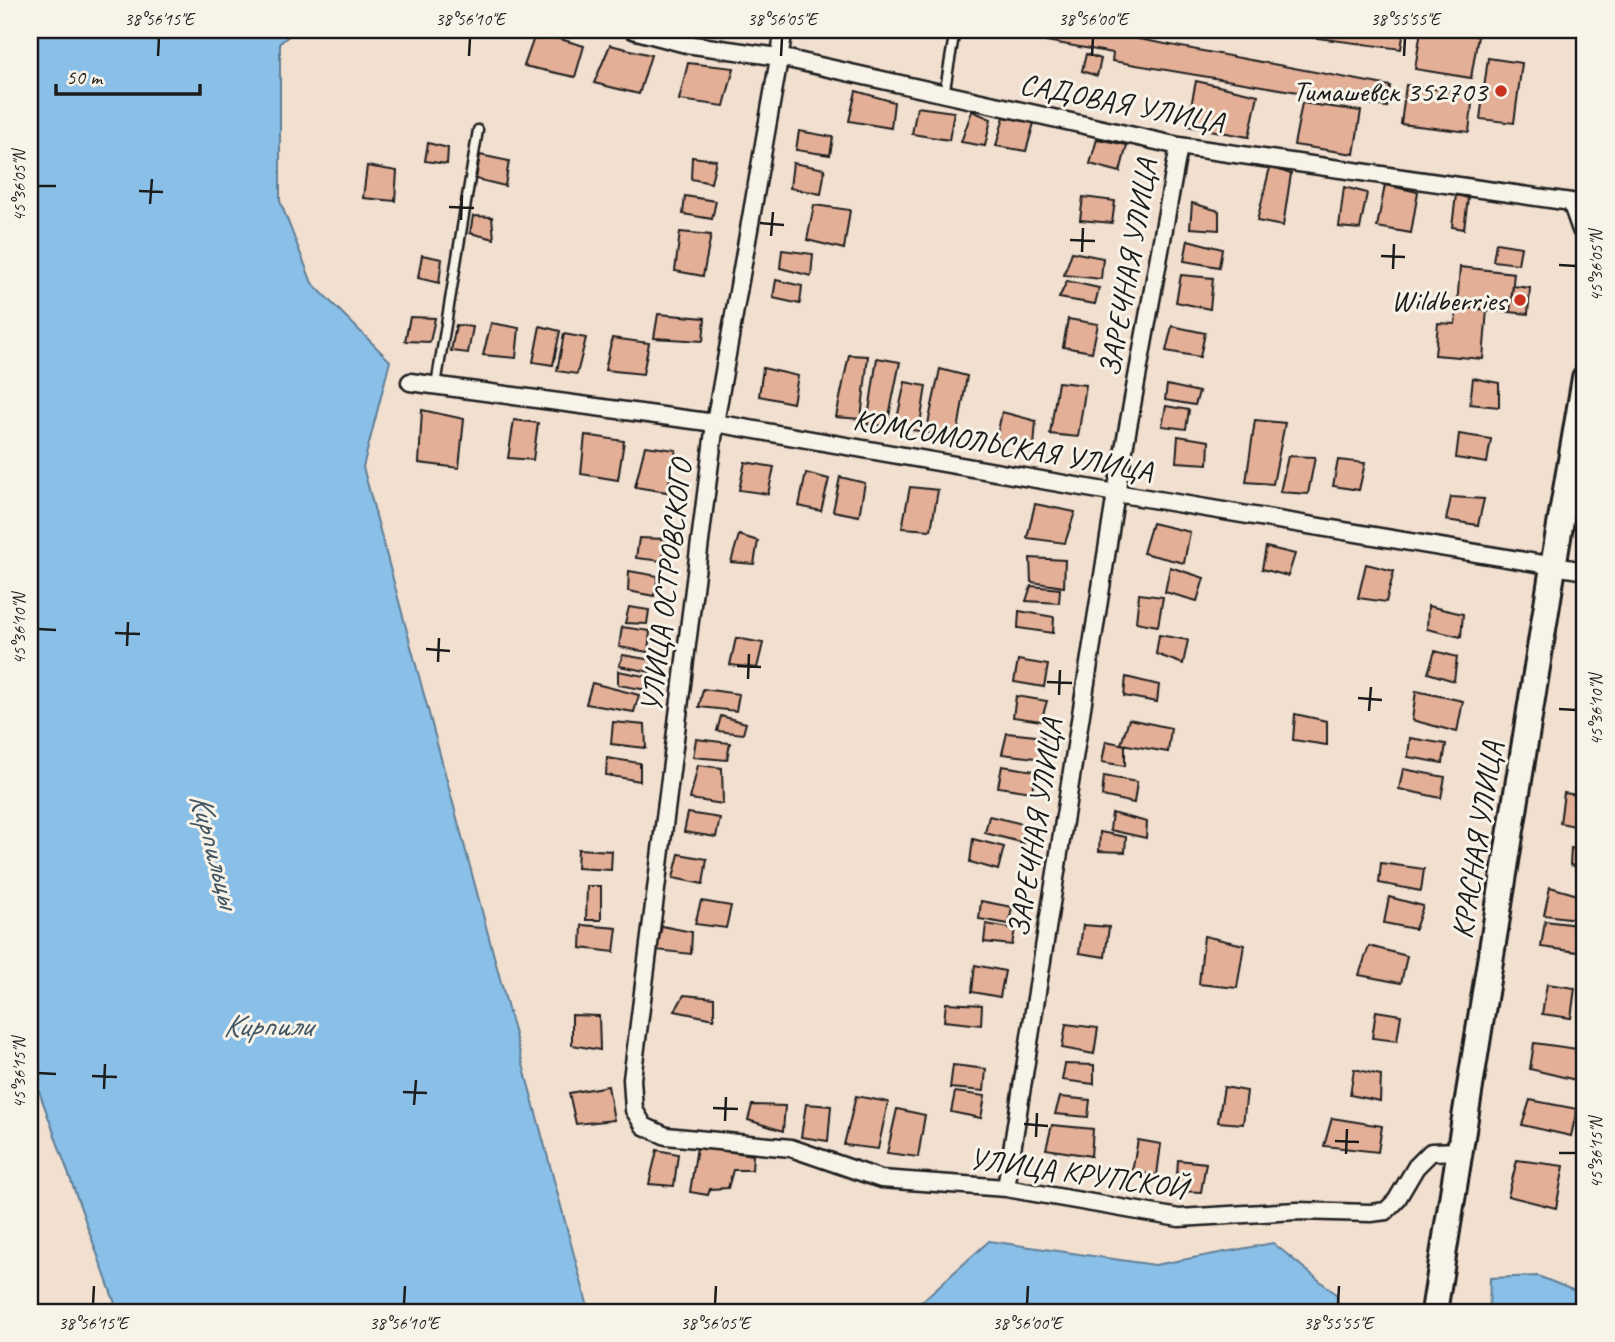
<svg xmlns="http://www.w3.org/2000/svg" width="1615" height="1342" font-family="Caveat,sans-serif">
<rect width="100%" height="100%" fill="#f1dfd0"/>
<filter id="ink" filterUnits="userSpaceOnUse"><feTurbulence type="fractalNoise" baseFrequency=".0143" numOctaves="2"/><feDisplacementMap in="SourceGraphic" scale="14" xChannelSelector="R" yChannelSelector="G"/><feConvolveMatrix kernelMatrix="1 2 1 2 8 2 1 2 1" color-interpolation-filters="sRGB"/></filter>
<g filter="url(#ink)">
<!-- water -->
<path fill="#8abfe7" stroke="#5e7e96" stroke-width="2" d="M30 30H296L280 43V201L312 283 390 361 363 467 589 1311 607 1312H118L30 1066Z
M989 1241 1155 1265 1273 1243 1336 1294 1340 1312H910Z
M1538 1276 1585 1295V1312H1489L1490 1278Z"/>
<!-- building -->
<path fill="#e3af97" stroke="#1c1c1c" stroke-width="2" d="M890 30H927L925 40Z
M1048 30H1117V35L1390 86 1387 107 1112 61 1113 53 1046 41Z
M1257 30H1404L1401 49Z
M1421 30H1438L1478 36 1471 78 1415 69Z
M536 32 584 46 575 77 524 66Z
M610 45 651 55 639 94 594 83Z
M1086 54 1101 59 1097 76 1082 71Z
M1488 58 1522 63 1514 123 1480 119Z
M688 63 734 68 724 106 679 100Z
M1196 81 1258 95 1249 137 1187 126Z
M1406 85 1473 94 1469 132 1401 124Z
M856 91 894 102 891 128 849 121Z
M1302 103 1361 111 1354 154 1294 145Z
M917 107 954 112 949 140 912 134Z
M972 111 991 119 985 146 961 142Z
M1004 117 1034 123 1026 151 996 146Z
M799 131 833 137 830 155 796 150Z
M1097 139 1127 145 1120 172 1090 164Z
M428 143 448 148 447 164 425 161Z
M480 155 509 161 505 186 476 179Z
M692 157 716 160 711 183 691 179Z
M793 163 825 169 821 194 790 188Z
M367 166 397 171 395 201 363 198Z
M1270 167 1291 174 1283 226 1257 221Z
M1385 185 1418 192 1411 233 1377 227Z
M1344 187 1367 193 1360 229 1339 227Z
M1456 195 1468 198 1464 229 1452 227Z
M685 196 716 201 712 219 683 214Z
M1083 197 1115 201 1112 223 1080 220Z
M1192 203 1219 211V230L1190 228Z
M814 205 850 210 844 249 807 240Z
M473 216 492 217 494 239 470 233Z
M680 232 711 235 703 276 675 271Z
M1188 240 1222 249 1219 267 1184 261Z
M1496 243 1521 247 1518 264 1493 261Z
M782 250 813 254 811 276 780 268Z
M1072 252 1103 258 1101 279 1064 275Z
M422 255 442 259 439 283 418 278Z
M1460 267 1514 273 1510 312 1457 307Z
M1181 275 1213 278 1210 309 1176 302Z
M776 280 802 286 800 304 773 298Z
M1067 281 1099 288 1095 304 1059 298Z
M1513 286 1530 288 1528 314 1510 312Z
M1457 307 1487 309 1483 359 1435 355 1438 323 1455 324Z
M658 314 705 318 703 341 654 338Z
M410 317 435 318 430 342 405 341Z
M1068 319 1098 324 1092 352 1063 347Z
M491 323 519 328 516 358 483 355Z
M456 325 473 327 468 353 451 351Z
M540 326 560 331 553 365 533 362Z
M1172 326 1205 333 1200 357 1166 351Z
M564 334 586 338 577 374 557 371Z
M612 338 649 343 643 374 605 370Z
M849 355 868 356 861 419 836 417Z
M877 358 900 362 887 426 867 424Z
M763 368 798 376 793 403 759 396Z
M940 369 967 376 957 437 926 433Z
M1473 378 1499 383V407L1470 404Z
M905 382 926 386 919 431 895 428Z
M1058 382 1086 385 1078 437 1050 434Z
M1167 385 1199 392 1195 405 1165 400Z
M1166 406 1189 410 1186 429 1162 426Z
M422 410 464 419 459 468 419 463Z
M1002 412 1036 421 1034 447 996 440Z
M514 420 538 423 533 460 508 458Z
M1255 420 1285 423 1273 484 1246 482Z
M1459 434 1491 439 1487 463 1456 458Z
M585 435 624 441 618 480 581 474Z
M1178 436 1209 441 1208 464 1176 462Z
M645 446 676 450 667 492 635 487Z
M1288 456 1315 457 1308 494 1280 492Z
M1338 460 1365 463 1359 490 1333 486Z
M745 462 774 467 768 494 739 490Z
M806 473 829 479 821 511 799 506Z
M840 477 865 483 859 516 833 511Z
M910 487 938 490 931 530 902 528Z
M1451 497 1484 499 1478 525 1446 520Z
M1035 504 1075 512 1065 543 1027 538Z
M1152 523 1190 532 1184 563 1143 553Z
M739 535 758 541 754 564 731 562Z
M639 538 666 539 662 561 636 558Z
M1266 547 1295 554 1288 576 1262 569Z
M1030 558 1065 560 1064 587 1031 582Z
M1366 564 1394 571 1386 602 1358 598Z
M1170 567 1204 578 1197 601 1165 592Z
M629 571 658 576 654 596 628 591Z
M1031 586 1060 589 1059 603 1026 601Z
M1139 594 1163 597 1158 626 1136 622Z
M1428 606 1463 614 1461 637 1427 629Z
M629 607 649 610 647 624 625 623Z
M1019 611 1054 617 1053 633 1018 628Z
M622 627 650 631 648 652 619 647Z
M1159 635 1188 640 1183 664 1156 654Z
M736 638 763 643 757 668 730 665Z
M1435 651 1457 657 1454 681 1428 673Z
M623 655 652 660 651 672 619 666Z
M1018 660 1048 665 1044 687 1014 682Z
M618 671 649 677 647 690 618 685Z
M1126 677 1159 685 1157 702 1124 696Z
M592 683 639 695 634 712 586 704Z
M703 689 739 694 736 711 699 707Z
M1416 691 1463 701 1457 732 1412 720Z
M1016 696 1047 701 1041 721 1013 717Z
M1295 714 1327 721V745L1293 740Z
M721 716 746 723 743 734 717 731Z
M1129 719 1171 728 1168 752 1121 744Z
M613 722 645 725 646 748 611 744Z
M1007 733 1044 737 1043 759 1002 754Z
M1410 738 1446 744 1443 763 1408 757Z
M696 739 730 743 727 760 693 757Z
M1106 741 1125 745V766L1102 762Z
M1577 754 1585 755V770L1575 767Z
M607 758 640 763V781L606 775Z
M698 765 722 768 723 804 690 799Z
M1002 766 1035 771 1032 792 998 787Z
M1403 769 1445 777 1441 798 1399 789Z
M1104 776 1137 782 1134 803 1102 796Z
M1564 793 1585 796V828L1560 823Z
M688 813 720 818 716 837 684 832Z
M1112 813 1147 822 1146 838 1110 830Z
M989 816 1027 825 1024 843 985 833Z
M1100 832 1126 837 1125 852 1099 851Z
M973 839 1004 847 998 870 970 862Z
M1571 848 1585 851V869L1570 865Z
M578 849 612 851 611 870 577 868Z
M679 854 707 859 703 884 673 878Z
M1381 863 1424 869 1421 891 1379 883Z
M587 886H601V920H586Z
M1550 887 1585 897V920L1544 915Z
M1389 897 1423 906 1415 929 1384 923Z
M701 901 731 906 726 928 695 924Z
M981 901 1012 907 1009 924 979 919Z
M1545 921 1585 926V953L1541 947Z
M986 924 1015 929 1012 945 984 942Z
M582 925 617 928 614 952 581 948Z
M1083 925 1109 927 1105 957 1079 953Z
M662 926 692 932 691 954 656 950Z
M1204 936 1244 945 1237 988 1199 984Z
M1369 946 1407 956 1401 983 1359 975Z
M975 965 1005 971 1000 997 972 992Z
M1547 984 1575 988 1571 1018 1542 1014Z
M684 995 714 998V1019L675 1011Z
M946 1003 982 1005 981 1025 944 1021Z
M1376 1011 1401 1015 1397 1041 1372 1038Z
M572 1015 599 1016 600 1050 572 1045Z
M1066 1024 1098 1028 1094 1054 1062 1048Z
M1534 1043 1585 1050V1066L1580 1081 1530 1069Z
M1065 1064 1094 1065V1084L1062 1080Z
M953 1065 986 1069 984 1091 950 1088Z
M1354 1069 1381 1075 1380 1101 1350 1095Z
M608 1086 614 1120 576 1124 569 1093Z
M1224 1087 1247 1091 1243 1124 1218 1122Z
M955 1092 985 1096 981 1118 951 1112Z
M856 1096 888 1102 878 1149 844 1145Z
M1060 1097 1090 1100 1088 1117 1055 1114Z
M1530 1100 1577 1109 1571 1136 1522 1125Z
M806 1104 831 1106 828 1141 801 1137Z
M752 1105 785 1106 783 1131 748 1120Z
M897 1109 925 1115 918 1157 887 1153Z
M1332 1118 1382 1126 1378 1152 1324 1146Z
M1052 1125 1093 1129 1091 1156 1046 1149Z
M1138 1140 1161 1144 1157 1175 1132 1172Z
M697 1147 753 1155 752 1170H733L728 1188 710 1189 708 1195 690 1192Z
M657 1150 678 1154 674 1186 649 1184Z
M1178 1160 1206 1163 1201 1192 1176 1191Z
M1517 1160 1564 1166 1556 1208 1508 1196Z"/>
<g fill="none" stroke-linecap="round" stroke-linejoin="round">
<!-- service casing -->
<g stroke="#1c1c1c" stroke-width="13">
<path id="service" d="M944 95 955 30
M436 385 478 130"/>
</g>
<!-- minor casing -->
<g stroke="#1c1c1c" stroke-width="21">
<path id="minor" d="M633 30 686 44 779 57 1179 146 1571 202 1581 230 1585 231
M784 30 715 423 632 1079 634 1110 644 1126 666 1136 791 1148 881 1179 1006 1188 1179 1218 1297 1211 1371 1213 1386 1211 1396 1201 1416 1167 1431 1152 1459 1151
M410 382 715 423 1116 493 1585 571
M1006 1188 1116 493 1179 146"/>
</g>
<!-- primary casing -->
<g stroke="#1c1c1c" stroke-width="30">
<path id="primary" d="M1434 1312 1553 567 1585 378"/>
</g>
<!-- service -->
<use href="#service" stroke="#f7f3e8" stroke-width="8"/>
<!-- minor -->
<use href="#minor" stroke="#f7f3e8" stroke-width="16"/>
<!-- primary -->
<use href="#primary" stroke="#f7f3e8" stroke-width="24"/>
</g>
</g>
<!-- ticks -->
<path fill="none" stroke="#1c1c1c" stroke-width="2.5" d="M158 56 159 38M469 56 470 38M781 56 782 38M1092 56 1093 38M1404 56 1405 38M38 186H56M139 191 163 192M150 204 152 179M449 207 474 208M461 220 462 195M760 223 784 225M771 236 773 212M1070 240 1095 241M1082 252 1083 228M1381 256 1405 257M1559 265 1576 266M1393 269 1394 244M38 629 56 630M115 633 140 634M127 646 128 622M426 649 450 651M438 662 439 638M737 666 761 667M748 679 749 654M1047 682 1072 683M1059 695 1060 670M1358 698 1382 700M1559 709 1576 710M1369 711 1371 687M38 1073 56 1074M92 1076 117 1077M104 1089 105 1064M403 1092 427 1093M414 1105 416 1080M713 1108 738 1109M725 1121 726 1097M1024 1124 1048 1126M1036 1137 1037 1113M1335 1141 1359 1142M1559 1153H1576M1346 1154 1347 1129M93 1304 94 1286M404 1304 405 1286M715 1304 716 1286M1027 1304 1028 1286M1338 1304 1339 1286"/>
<!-- markers -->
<g fill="#c8321e" stroke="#f7f3e8" stroke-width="2.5">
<circle cx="1501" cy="91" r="7"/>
<circle cx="1520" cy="300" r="7"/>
</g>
<g text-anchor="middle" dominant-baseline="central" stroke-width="6" stroke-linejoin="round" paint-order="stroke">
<!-- poi labels -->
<g font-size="30" fill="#1c1c1c" stroke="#f7f3e8" text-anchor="end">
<text x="1487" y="91">Тимашевск 352703</text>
<text x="1506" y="300">Wildberries</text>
</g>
<!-- street labels -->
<g font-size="30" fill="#1c1c1c" stroke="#f7f3e8">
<text transform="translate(1122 103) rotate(11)">САДОВАЯ УЛИЦА</text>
<text transform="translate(1128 268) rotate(-80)">ЗАРЕЧНАЯ УЛИЦА</text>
<text transform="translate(1003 445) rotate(10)">КОМСОМОЛЬСКАЯ УЛИЦА</text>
<text transform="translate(666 586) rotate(-83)">УЛИЦА ОСТРОВСКОГО</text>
<text transform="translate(1035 828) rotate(-81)">ЗАРЕЧНАЯ УЛИЦА</text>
<text transform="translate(1477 840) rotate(-81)">КРАСНАЯ УЛИЦА</text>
<text transform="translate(1078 1173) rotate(8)">УЛИЦА КРУПСКОЙ</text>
</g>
<!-- water labels -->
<g font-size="32" font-style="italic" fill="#425563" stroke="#f7f3e8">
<text transform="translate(215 850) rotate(75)">Кирпильцы</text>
<text x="267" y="1025">Кирпили</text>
</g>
</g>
<!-- margin -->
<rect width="1615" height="1342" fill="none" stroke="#f7f3e8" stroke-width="77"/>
<!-- scale -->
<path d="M56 84v10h144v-10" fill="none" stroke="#1c1c1c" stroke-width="3.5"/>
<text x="66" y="84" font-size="21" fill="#1c1c1c" stroke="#f7f3e8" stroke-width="5" paint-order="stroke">50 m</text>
<rect x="38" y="38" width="1538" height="1266" fill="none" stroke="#1c1c1c" stroke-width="2.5"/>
<g font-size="18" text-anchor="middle" fill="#1c1c1c">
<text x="159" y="25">38°56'15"E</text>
<text x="470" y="25">38°56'10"E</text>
<text x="782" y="25">38°56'05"E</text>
<text x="1093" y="25">38°56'00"E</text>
<text x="1405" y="25">38°55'55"E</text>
<text transform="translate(19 186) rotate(-90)" y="6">45°36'05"N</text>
<text transform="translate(1596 266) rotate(-90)" y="6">45°36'05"N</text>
<text transform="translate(19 629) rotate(-90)" y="6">45°36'10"N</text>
<text transform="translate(1596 710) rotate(-90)" y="6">45°36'10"N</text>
<text transform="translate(19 1073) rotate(-90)" y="6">45°36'15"N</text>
<text transform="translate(1596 1153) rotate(-90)" y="6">45°36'15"N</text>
<text x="93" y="1329">38°56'15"E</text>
<text x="404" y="1329">38°56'10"E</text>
<text x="715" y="1329">38°56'05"E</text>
<text x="1027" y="1329">38°56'00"E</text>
<text x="1338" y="1329">38°55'55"E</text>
</g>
</svg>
